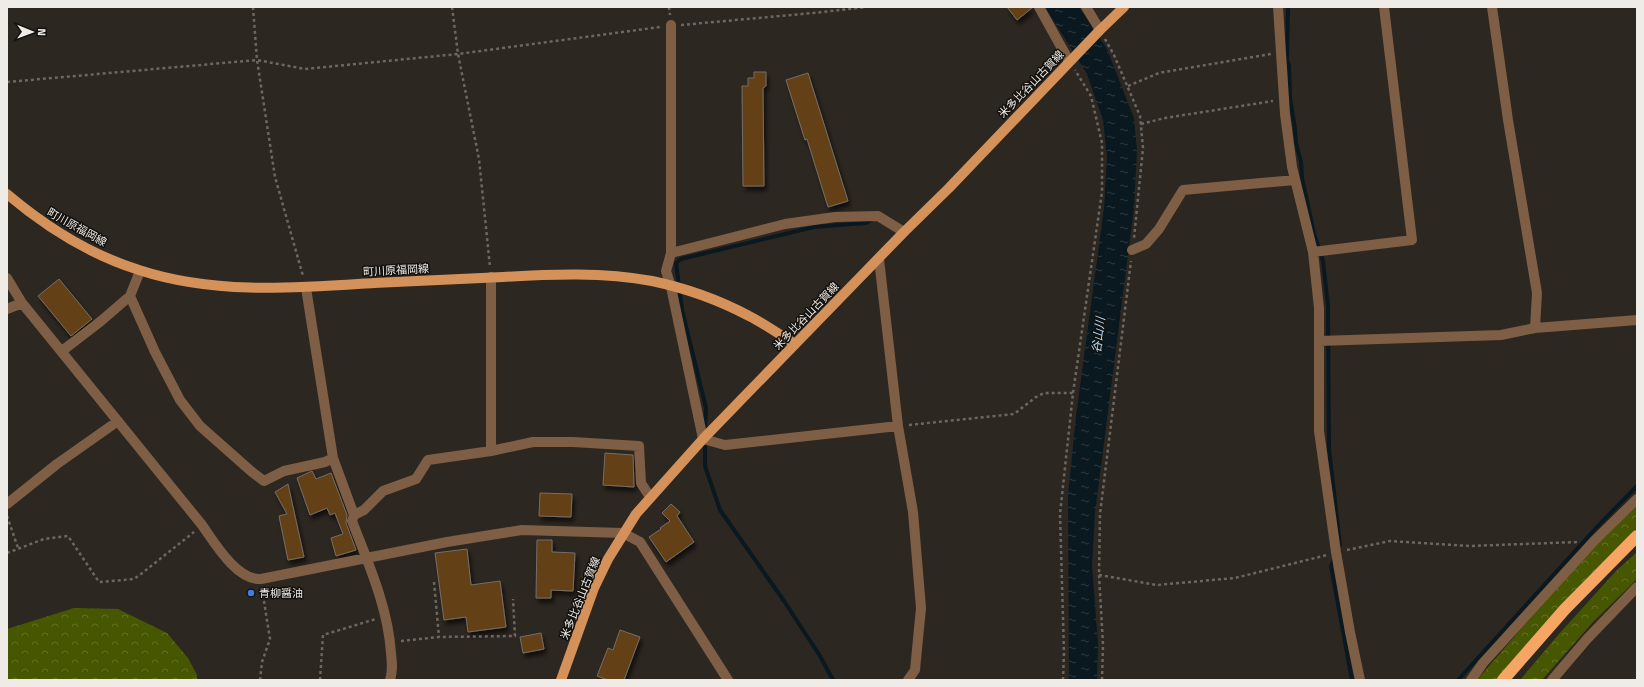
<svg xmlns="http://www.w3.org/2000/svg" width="1644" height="687" font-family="'Titillium Web','Noto Sans JP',sans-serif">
<defs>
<pattern id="forest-crowns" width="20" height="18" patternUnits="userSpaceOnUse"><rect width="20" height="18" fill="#475701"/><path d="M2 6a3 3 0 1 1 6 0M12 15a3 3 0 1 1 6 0" fill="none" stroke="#626f26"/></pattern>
<pattern id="water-ripples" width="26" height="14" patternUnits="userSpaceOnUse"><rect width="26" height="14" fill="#0a1820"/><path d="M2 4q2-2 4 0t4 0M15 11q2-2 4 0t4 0" fill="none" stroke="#2e3a40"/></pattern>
<filter id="shadow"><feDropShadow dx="2.5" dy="4.5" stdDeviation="2" flood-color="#0009"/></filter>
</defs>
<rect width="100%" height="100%" fill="#2d2721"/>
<!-- forest -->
<path fill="url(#forest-crowns)" d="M1636 507H1637V528L1589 576 1552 616 1498 680H1477L1577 564Z
M1637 552V579L1593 622 1542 680H1520L1559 634 1616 571Z
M74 608 118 609 167 633 188 658 197 675V680H7V629Z"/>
<!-- water -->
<path fill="url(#water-ripples)" d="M1045 7H1079L1107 49 1134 118 1137 150 1134 208 1095 513 1092 566 1098 643 1097 680H1069L1068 495 1076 416 1104 208 1107 157 1103 120 1087 74Z"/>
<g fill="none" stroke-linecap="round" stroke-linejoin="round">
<!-- stream -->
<path stroke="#0a1820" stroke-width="4" d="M1288 7 1287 60 1289 65 1290 98 1295 129 1296 143 1301 162 1302 178 1314 234 1323 261 1328 306 1329 449 1340 545 1338 549
M705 430 706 408 682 310 676 263 681 259 814 227 866 223 874 219
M705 441V466L720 510 784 601 820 656 833 680
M1335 557 1331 566 1352 680
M1458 680 1597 527 1637 486"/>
</g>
<!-- building -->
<path fill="#634113" stroke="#756e67" filter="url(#shadow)" d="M1007 7H1033L1017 20Z
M754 72H766V86L763 88 764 186H743L742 86H748V78H754Z
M808 73 848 201 828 207 807 139 805 140 786 80Z
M59 279 92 319 71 336 38 296Z
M605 453 633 455 634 487 603 485Z
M312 471 316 479 331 473 347 515 346 523 356 550 336 556 331 538 343 534 335 513 330 515 327 508 310 515 297 478Z
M288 484 304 557 288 560 279 516 287 514 275 492Z
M540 493 572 494 571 517 539 516Z
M671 504 680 512 677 516 694 542 666 562 649 537 661 529 660 528 670 521 662 513Z
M537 540H552V552L575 553 573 591 551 590V598H536Z
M467 549 471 585 500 581 506 627 468 632 466 617 444 620 435 553Z
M620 630 640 637 624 680H608L597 676 608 648 613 650Z
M541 633 544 649 523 653 520 637Z"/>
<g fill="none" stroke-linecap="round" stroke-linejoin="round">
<!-- path -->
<path stroke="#6d6762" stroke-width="2.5" stroke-dasharray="3 3" stroke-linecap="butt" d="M253 7 257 60 275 177 303 276
M452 7 458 54 479 159 490 267
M669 7 670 15
M681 25 813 13 867 7
M1105 39 1114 55 1140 116 1143 148 1134 238
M7 82 257 60 305 69 458 54 660 27
M1128 86 1159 73 1271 54
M1141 124 1165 118 1273 101
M909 425 1014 414 1036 397 1044 393H1073
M7 516 18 548
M1347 550 1390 541 1469 546 1579 542
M7 553 44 539 68 536 99 582 134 579 141 574 194 532
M1099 575 1157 585 1235 578 1327 555
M434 582 439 637
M401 641 439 637 515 636 513 599
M260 680 262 662 270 639 262 589
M320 680 323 635 376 619
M1063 680 1064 653 1060 514 1073 393 1102 192V143L1091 96 1075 70
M1102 680 1103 645 1099 575 1100 514 1131 261"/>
<!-- minor -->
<path stroke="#7e5e44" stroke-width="10" d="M1039 7 1069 61
M1086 7 1100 30
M1278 7 1285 114 1292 167 1313 252 1319 308V431L1336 552 1350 632 1360 680
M1492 7 1508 120 1537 293 1535 328
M671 25V253L666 271 671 287 703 439 725 445 898 426
M1132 250 1146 244 1159 229 1183 190 1295 180
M1313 252 1412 240 1384 7
M671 253 785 224 835 217 878 216 904 232
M879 259 898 426 913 512 921 608 915 670 908 680
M7 278 22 303 202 525C214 542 237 581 261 579L447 542 522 530 623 533 640 542 728 680
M306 288 333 458 354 515 352 521C368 563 388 607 391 653 392 662 393 671 390 680
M130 296 155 352 180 400 200 426 252 472 264 481 284 471 325 462 333 458
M7 309 22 303
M1319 341 1501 335 1535 328 1637 320
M62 351 101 321 130 296 140 271
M491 451V277
M7 504 57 464 118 421
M354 515 364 510 383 491 416 479 428 460 491 451 533 442H573L639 446 641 483 650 497
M1471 680 1483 663 1594 541 1637 499
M1552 680 1587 639 1637 587"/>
<!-- major -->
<path stroke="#d4915a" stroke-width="10" d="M7 194C46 227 91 255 139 270 215 295 296 288 374 283 417 281 460 279 503 277 552 274 603 272 652 281 685 288 719 300 749 316 765 324 780 335 795 344
M561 680 594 588 608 559 636 514 703 439 904 232 949 188 1100 30 1124 7"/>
<!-- highway -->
<path stroke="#f6a562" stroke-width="12" d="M1503 680 1565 609 1637 536"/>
</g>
<!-- markers -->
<circle fill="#3f7fe0" stroke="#13110e" stroke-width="1.5" cx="251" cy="593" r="4"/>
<g text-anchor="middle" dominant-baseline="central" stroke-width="3" stroke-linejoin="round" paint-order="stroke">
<!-- street labels -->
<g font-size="11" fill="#efebe6" stroke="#13110e">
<text transform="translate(1031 84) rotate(-46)">米多比谷山古賀線</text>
<text transform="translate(77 227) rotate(29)">町川原福岡線</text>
<text transform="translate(396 270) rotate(-3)">町川原福岡線</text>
<text transform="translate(806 316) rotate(-46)">米多比谷山古賀線</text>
<text transform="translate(580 598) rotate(-68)">米多比谷山古賀線</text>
</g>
<!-- poi labels -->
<g font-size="11" fill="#efebe6" stroke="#13110e" text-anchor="start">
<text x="259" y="593">青柳醤油</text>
</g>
<!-- water labels -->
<g font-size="12" font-style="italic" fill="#b0defc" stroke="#13110e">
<text transform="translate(1098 335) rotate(-83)">谷山川</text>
</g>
</g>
<!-- border -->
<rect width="1644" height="687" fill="none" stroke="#efebe6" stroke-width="16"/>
<!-- north arrow -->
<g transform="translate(32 32) rotate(91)" stroke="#13110e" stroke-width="3" paint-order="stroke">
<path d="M0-3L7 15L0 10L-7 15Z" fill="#efebe6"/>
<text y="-6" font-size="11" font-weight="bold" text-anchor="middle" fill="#efebe6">N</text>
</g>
</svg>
